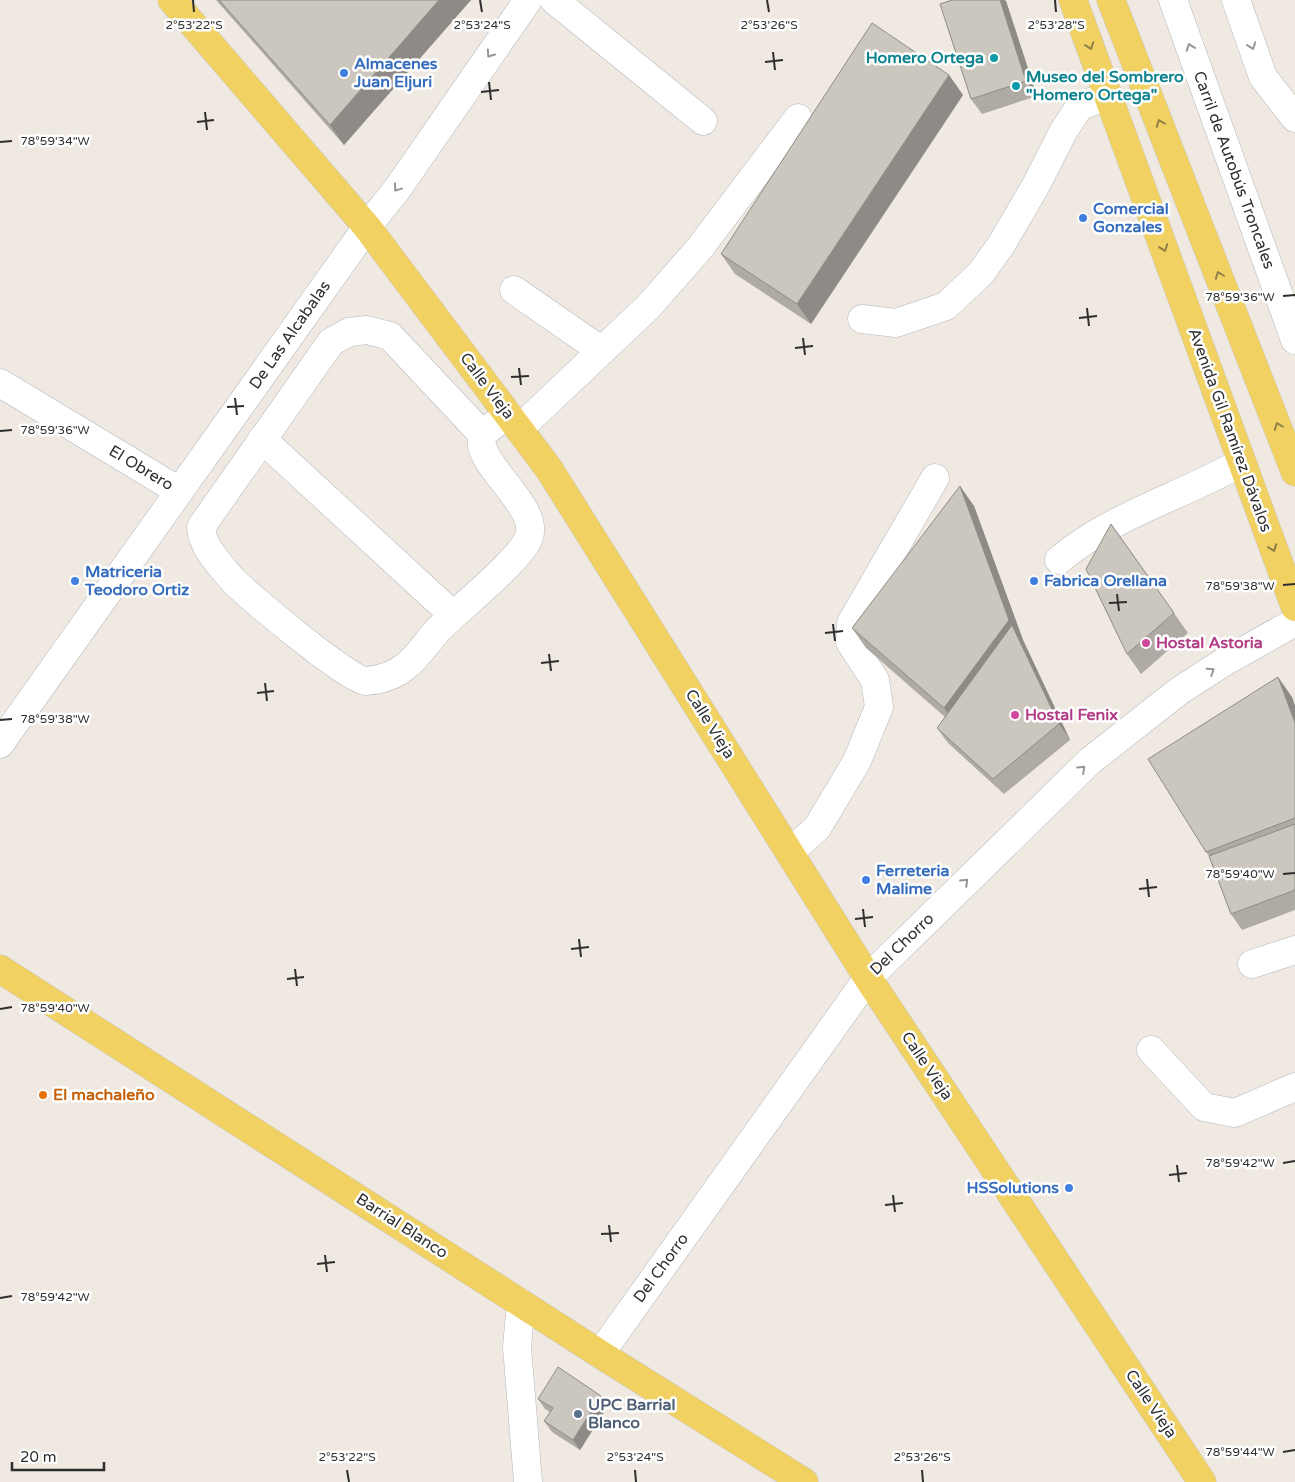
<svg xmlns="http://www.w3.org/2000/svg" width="1295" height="1482" font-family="'Varela Round',sans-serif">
<rect width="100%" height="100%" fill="#efe9e1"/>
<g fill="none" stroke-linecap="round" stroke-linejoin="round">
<!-- minor casing -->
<g stroke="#b4b7c1" stroke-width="29">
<path id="minor" d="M554 0 703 121
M1173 0 1295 340
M1236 0 1263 77 1295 118
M514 290 602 351
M862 319 896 323 946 306 981 273 1001 245 1035 187 1063 132 1079 107 1108 95
M0 383 179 491
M519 429 648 307 699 249 798 118
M482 434 390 336 367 330 349 332 331 342 201 527C202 546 218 563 231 578 244 593 350 681 365 681 381 680 394 676 406 666 419 656 428 640 439 629 459 608 520 561 529 537 539 509 486 471 482 445 481 442 482 437 482 434L508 414
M262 439 453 615
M1059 560C1112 515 1183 496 1242 462
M0 744 367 227 398 188 528 0
M790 852 817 828 857 761 879 707 875 680 850 642 851 623 935 478
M1252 964 1295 950
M1151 1050 1204 1107 1235 1113 1295 1087
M521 1303 517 1347 528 1482
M600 1354 868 978 1090 761 1179 691 1224 662 1295 622"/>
</g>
<!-- major casing -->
<g stroke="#c9c9c9" stroke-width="29">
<path id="major" d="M172 0 367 227 549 469 868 978 1202 1482
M1073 0 1295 607
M1111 0 1295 472
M0 969 600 1354 804 1482"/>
</g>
<!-- minor -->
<use href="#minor" stroke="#fff" stroke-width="28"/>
<!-- major -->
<use href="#major" stroke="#f2d163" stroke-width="28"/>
</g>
<!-- wall -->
<path fill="#afaba4" d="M216 0H471L344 145Z
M1006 1 1037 96 982 114 971 99Z
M949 75 963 95 811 324 735 274 721 254Z
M974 506 1023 640 1070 740 1004 794 948 743 937 728 945 717 866 648 852 628Z
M1111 524 1188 633 1141 674 1127 654Z
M1292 697 1295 706V910L1242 930 1231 914 1209 856 1206 852Z
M538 1399 608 1406 580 1450 552 1432 544 1421 550 1412 545 1409Z"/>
<!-- shaded-wall -->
<path fill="#8e8b86" d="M439 0H471L344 145 330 125Z
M1000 0H1005L1006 1 1037 96 1026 81Z
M949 75 963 95 811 324 797 304Z
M960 486 974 506 1023 640 1070 740 1059 724 959 728 944 708Z
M1278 677 1292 697 1295 706V723Z
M601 1396 608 1406 580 1450 573 1440Z"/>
<!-- building -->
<path fill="#cbc7bf" stroke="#8e8b86" d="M219 0H439L330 125Z
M952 0H1000L1026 81 971 99 940 4Z
M872 23 949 75 797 304 721 254Z
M960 486 1009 620 944 708 852 628Z
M1111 524 1174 613 1127 654 1086 569Z
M1012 625 1059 724 993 779 937 728Z
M1278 677 1295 723V818L1206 852 1148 759Z
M1295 824V890L1231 914 1209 856Z
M558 1367 601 1396 573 1440 544 1421 553 1408 538 1399Z"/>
<!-- one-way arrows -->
<defs><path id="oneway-chevron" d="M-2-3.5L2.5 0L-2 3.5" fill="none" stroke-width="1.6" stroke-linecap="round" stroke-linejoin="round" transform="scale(1.25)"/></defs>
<g stroke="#908048">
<use href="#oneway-chevron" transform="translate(1090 46) rotate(70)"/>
<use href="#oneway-chevron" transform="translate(1160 123) rotate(-111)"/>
<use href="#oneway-chevron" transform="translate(1164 248) rotate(70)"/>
<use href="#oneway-chevron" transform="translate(1219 275) rotate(-111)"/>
<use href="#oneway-chevron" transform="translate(1278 426) rotate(-111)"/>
<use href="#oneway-chevron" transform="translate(1273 548) rotate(70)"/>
</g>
<g stroke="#969696">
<use href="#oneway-chevron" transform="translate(1252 46) rotate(71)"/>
<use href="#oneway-chevron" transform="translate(1190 47) rotate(-110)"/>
<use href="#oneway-chevron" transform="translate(490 54) rotate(125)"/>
<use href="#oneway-chevron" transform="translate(397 188) rotate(127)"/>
<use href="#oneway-chevron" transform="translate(1211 671) rotate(-33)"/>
<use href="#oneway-chevron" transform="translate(1082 769) rotate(-43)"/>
<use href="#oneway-chevron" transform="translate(965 882) rotate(-44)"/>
</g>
<!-- ticks -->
<path fill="none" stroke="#2e2e2e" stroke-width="2" d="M193 0 194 12M480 0 482 12M767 0 769 12M1055 0 1056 12M773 52 775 70M765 62 783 60M489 82 491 100M481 92 499 90M205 112 207 130M197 122 214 120M0 142 12 141M1283 296 1295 295M1087 308 1089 326M1079 318 1097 316M803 338 805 355M795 348 813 346M519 368 521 385M511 377 529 376M235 398 237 415M227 407 244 406M0 431 12 430M1283 585 1295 584M1117 594 1119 611M1109 603 1127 602M833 624 835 641M825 633 843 631M549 654 551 671M541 663 559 661M265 683 267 701M257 693 274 691M0 720 12 719M1283 874 1295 873M1147 879 1149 897M1139 889 1157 887M863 909 865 927M855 919 873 917M579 939 581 957M571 949 589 947M295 969 297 986M287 979 304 977M0 1009 12 1007M1283 1163 1295 1161M1177 1165 1179 1182M1169 1175 1187 1173M893 1195 895 1212M885 1205 903 1203M609 1225 611 1242M601 1234 619 1233M325 1255 327 1272M317 1264 335 1262M0 1298 12 1296M1283 1452 1295 1450M347 1470 349 1482M635 1470 636 1482M922 1470 923 1482"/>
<!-- markers -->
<g fill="#0f9aa8" stroke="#fff" stroke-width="2">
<circle cx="994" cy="58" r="5"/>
<circle cx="1016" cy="86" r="5"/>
</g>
<g fill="#3f7fe0" stroke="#fff" stroke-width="2">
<circle cx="344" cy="73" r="5"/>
<circle cx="1083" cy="218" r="5"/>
<circle cx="75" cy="581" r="5"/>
<circle cx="1034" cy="581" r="5"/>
<circle cx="866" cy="880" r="5"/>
<circle cx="1069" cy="1188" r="5"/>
</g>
<g fill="#d1479c" stroke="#fff" stroke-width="2">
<circle cx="1146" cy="643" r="5"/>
<circle cx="1015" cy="715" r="5"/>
</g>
<circle fill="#e8710a" stroke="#fff" stroke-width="2" cx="43" cy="1095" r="5"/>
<circle fill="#5c6f8a" stroke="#fff" stroke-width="2" cx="578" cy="1414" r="5"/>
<g text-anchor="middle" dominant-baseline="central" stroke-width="5" stroke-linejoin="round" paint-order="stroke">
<!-- culture labels -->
<g font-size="16" font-weight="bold" fill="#0d838f" stroke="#fff" text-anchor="end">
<text x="984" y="58">Homero Ortega</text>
<text x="1026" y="77" text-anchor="start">Museo del Sombrero<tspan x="1026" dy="18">"Homero Ortega"</tspan></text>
</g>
<!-- shop labels -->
<g font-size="16" font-weight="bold" fill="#366cbe" stroke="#fff" text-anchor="start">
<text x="354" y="64">Almacenes<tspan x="354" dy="18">Juan Eljuri</tspan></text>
<text x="1093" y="209">Comercial<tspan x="1093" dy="18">Gonzales</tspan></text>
<text x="85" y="572">Matriceria<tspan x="85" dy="18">Teodoro Ortiz</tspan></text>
<text x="1044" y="581">Fabrica Orellana</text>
<text x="876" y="871">Ferreteria<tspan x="876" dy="18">Malime</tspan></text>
<text x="1059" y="1188" text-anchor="end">HSSolutions</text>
</g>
<!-- street labels -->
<g font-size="16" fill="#2e2e2e" stroke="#fff">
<text transform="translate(1234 170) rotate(70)">Carril de Autobús Troncales</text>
<text transform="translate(290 335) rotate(-55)">De Las Alcabalas</text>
<text transform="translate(487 386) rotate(53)">Calle Vieja</text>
<text transform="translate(1230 430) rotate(70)">Avenida Gil Ramírez Dávalos</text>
<text transform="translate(141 468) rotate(31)">El Obrero</text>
<text transform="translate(710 724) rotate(58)">Calle Vieja</text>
<text transform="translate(902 944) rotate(-44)">Del Chorro</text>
<text transform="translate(927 1066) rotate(56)">Calle Vieja</text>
<text transform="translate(402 1226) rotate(33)">Barrial Blanco</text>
<text transform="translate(661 1268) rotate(-54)">Del Chorro</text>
<text transform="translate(1151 1404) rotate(56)">Calle Vieja</text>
</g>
<!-- hotel labels -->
<g font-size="16" font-weight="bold" fill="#b23c85" stroke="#fff" text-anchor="start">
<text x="1156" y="643">Hostal Astoria</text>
<text x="1025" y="715">Hostal Fenix</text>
</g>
<!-- food labels -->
<g font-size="16" font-weight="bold" fill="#c56008" stroke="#fff" text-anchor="start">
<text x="53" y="1095">El machaleño</text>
</g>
<!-- service labels -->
<g font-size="16" font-weight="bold" fill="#4e5e75" stroke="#fff" text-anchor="start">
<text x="588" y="1405">UPC Barrial<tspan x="588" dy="18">Blanco</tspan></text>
</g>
</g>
<g font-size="12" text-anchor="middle" fill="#2e2e2e" stroke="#fff" stroke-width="5" stroke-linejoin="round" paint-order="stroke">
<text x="194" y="29">2°53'22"S</text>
<text x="482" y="29">2°53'24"S</text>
<text x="769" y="29">2°53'26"S</text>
<text x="1056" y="29">2°53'28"S</text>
<text x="55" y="145">78°59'34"W</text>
<text x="1240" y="301">78°59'36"W</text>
<text x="55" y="434">78°59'36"W</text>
<text x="1240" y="590">78°59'38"W</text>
<text x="55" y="723">78°59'38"W</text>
<text x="1240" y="878">78°59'40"W</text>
<text x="55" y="1012">78°59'40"W</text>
<text x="1240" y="1167">78°59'42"W</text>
<text x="55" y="1301">78°59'42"W</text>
<text x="1240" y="1456">78°59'44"W</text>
<text x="347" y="1461">2°53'22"S</text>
<text x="635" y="1461">2°53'24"S</text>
<text x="922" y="1461">2°53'26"S</text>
</g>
<!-- scale -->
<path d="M12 1462v8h92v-8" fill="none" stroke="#2e2e2e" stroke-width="2.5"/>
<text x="20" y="1462" font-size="15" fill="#2e2e2e" stroke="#ffffff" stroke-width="4" paint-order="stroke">20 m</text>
</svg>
